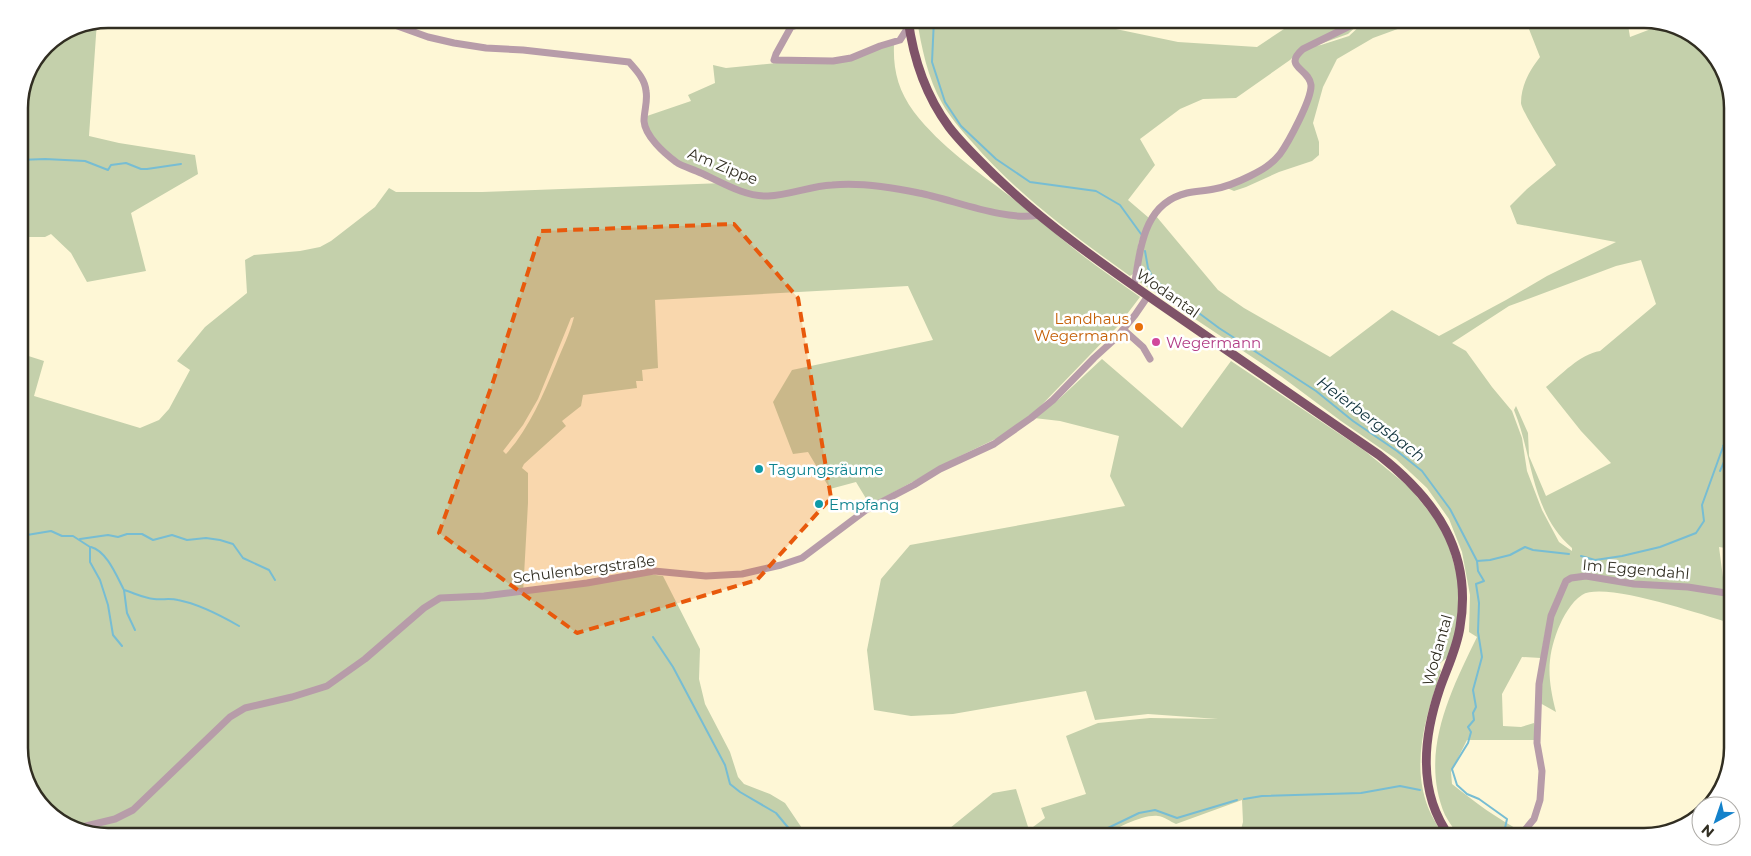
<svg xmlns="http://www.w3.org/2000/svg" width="1751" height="856" font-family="Montserrat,sans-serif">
<rect width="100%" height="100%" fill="#fef7d6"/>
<!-- green -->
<path fill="#c4d0ab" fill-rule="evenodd" d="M917 19H1068L1178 42 1257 47 1284 29 1282 19H1369L1360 23 1348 34 1320 44 1305 45 1290 60 1236 98 1203 99 1180 109 1140 139 1155 165 1128 200 1149 218 1139 241 1133 274 1130 276C1074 236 1017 194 972 142 961 130 950 117 942 103 928 79 921 46 917 19Z
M1376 19H1425L1373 38 1337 59 1323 87 1313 123 1319 142V155L1312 161 1279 172 1246 187 1234 191 1227 188 1283 154 1313 87 1295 57 1306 47 1321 45 1349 36 1362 24Z
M1525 19H1627L1630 37 1664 24 1682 28 1717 58 1732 102V549L1719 547 1725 593 1732 595V613L1727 622C1699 614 1604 581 1582 595 1571 602 1563 617 1558 629 1546 660 1548 680 1556 712L1540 703C1542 672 1547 601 1571 581V576C1552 588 1544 636 1541 658L1522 657 1502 694 1503 726 1521 727 1534 723 1536 740H1467L1451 772 1452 784C1475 802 1497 819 1523 832L1518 837H1460C1455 830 1449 823 1445 815 1419 754 1450 692 1477 637L1469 632 1470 595 1462 552 1449 519 1427 488 1396 459 1341 421 1282 377 1138 281C1140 258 1144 236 1156 216L1218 290 1244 308 1330 357 1392 310 1439 336 1506 300 1547 276 1616 242 1517 224 1510 206 1527 189 1556 165C1550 155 1521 110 1521 103 1521 85 1530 70 1540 57ZM1641 260 1656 304 1600 351C1580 354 1561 375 1546 387L1581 431 1611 463 1546 496 1529 456 1528 433 1516 406 1514 410C1533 456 1531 513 1572 548V551L1559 542 1542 510 1527 471 1522 438 1512 411 1492 387 1466 351 1452 343 1509 306 1616 266Z
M97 21 89 136 119 143 195 155 198 174 131 213 146 271 87 282 71 253 51 234 45 237H19V102L45 45 74 25Z
M894 44C893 70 898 90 914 112 941 147 977 171 1011 197 1032 214 1052 231 1073 248 1094 265 1118 281 1140 297L1118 326 1030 417 1008 433 960 456 870 505 856 482 830 489 808 452 793 454 773 402 792 370 933 340 908 286 655 300 658 368 642 370 643 381H636L637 388 583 395 581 406 562 421 566 426 524 464 522 468 528 473V503L523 594 648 574 663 576 700 649 699 679 705 704 730 752 738 777 744 784 770 794 785 803 808 837H108L69 828 34 798 19 754V353L44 361 34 396 140 428 159 420 169 409 190 370 177 361 205 327 247 293 245 260 254 255 300 251 320 247 331 241 375 207 389 188 396 192H482L724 183C698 171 645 151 647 116L691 101 688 95 715 83 713 65 726 68 777 63H833ZM574 317C570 333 562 349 556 364 543 395 529 429 506 454L503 451 523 425 538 399 571 318Z
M1102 359 1182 428 1231 361 1365 451 1409 487 1439 524 1448 543 1459 582V619L1449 656 1438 665 1441 671C1422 727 1404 786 1446 837H1239L1243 822 1242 800 1176 824C1171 822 1163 816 1158 816 1143 814 1114 829 1102 837H939L993 793 1016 789 1029 830 1045 818 1041 808 1086 794 1066 736 1098 723 1150 718 1218 719 1148 714 1095 720 1086 691 953 714 911 716 874 710 867 650 881 579 910 545 1125 506 1110 476 1119 436 1060 421 1034 418 1059 399Z"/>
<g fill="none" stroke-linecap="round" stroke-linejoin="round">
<!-- stream -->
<path stroke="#77bdd3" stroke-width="2" d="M934 19 932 62 945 102 961 126 996 159 1030 182 1096 191 1120 205 1141 234
M19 160 45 159 85 161 108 170 111 165 126 163 141 169H147L181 164
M1145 251 1148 268 1153 279 1219 328 1316 391 1353 421 1397 451 1422 471 1450 509 1477 561 1478 571 1484 581 1476 584 1479 603 1478 632 1482 657 1473 690 1476 707 1473 713 1474 720 1468 727 1471 732 1468 743 1452 769 1457 785 1467 794 1479 799 1507 819 1503 837
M1720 471 1724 462 1725 447 1723 446
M19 532 27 535 51 531 62 536H73L90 547V562L100 580 108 605 113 635 122 646
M80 539 108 535 118 537 127 534H142L153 540 172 535 187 540 206 538 220 540 233 544 243 558 269 570 275 580
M91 547C107 551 117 577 124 590 134 593 144 598 154 599 162 600 170 598 178 600 199 604 220 615 239 626
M1581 556 1595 560 1602 559 1622 556 1660 547 1696 533 1704 521 1702 505 1732 422
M1477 561 1490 560 1510 555 1525 547 1533 550 1569 554
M124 590 127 613 135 630
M653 637 673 667 725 765 730 784 740 792 776 813 796 837
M1244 799 1262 796 1361 793 1400 786 1420 790
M1097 837 1108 828 1139 813 1155 810 1177 818 1237 800"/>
<!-- minor -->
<path stroke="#b79ca9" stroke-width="7" d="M378 19 428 37 454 43 486 48 523 50 629 62C636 70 645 79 646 91 648 101 644 111 644 121 645 136 664 153 676 162 683 167 693 169 701 173 721 182 745 197 768 196 790 195 811 186 832 185 861 182 891 187 919 193 951 199 1007 222 1038 215
M817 19 791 27 776 54 774 60 833 61 851 58 880 46 900 40 909 26
M1132 285 1135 281C1141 244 1145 203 1187 193 1196 191 1205 191 1214 189 1226 187 1238 182 1250 176 1262 170 1271 165 1280 154 1288 143 1312 99 1311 85 1309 68 1282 67 1303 49L1364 19
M1124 330 1143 347 1150 359
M77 830 82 827 115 819 133 810 230 717 245 708 292 697 327 686 365 659 424 608 440 598 484 596 587 583 654 571 706 576 742 574 781 565 802 558 866 510 914 485 940 469 994 444 1031 418 1053 400 1094 358 1116 338 1135 315 1148 296
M1519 837 1534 819 1540 800 1542 771 1537 743 1539 684 1551 616 1566 581 1571 578 1586 576 1634 584 1688 587 1732 594"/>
<!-- major -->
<path stroke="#7f5369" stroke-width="9" d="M908 19C913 57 926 96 949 127 962 144 978 159 993 174 1043 222 1098 261 1154 300 1229 352 1304 403 1379 455 1435 499 1473 552 1460 627 1457 648 1447 668 1440 688 1423 738 1417 792 1450 837"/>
</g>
<!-- marked area -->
<path fill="#e8590c" fill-opacity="0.2" stroke="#e8590c" stroke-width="4" stroke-dasharray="10 6" stroke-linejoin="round" d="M734 224 798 298 831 498 757 580 577 633 439 533 493 382 541 231Z"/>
<!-- markers -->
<circle fill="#e8710a" stroke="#fff" stroke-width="2" cx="1139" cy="327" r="5"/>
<circle fill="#d1479c" stroke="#fff" stroke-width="2" cx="1156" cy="342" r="5"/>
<g fill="#0f9aa8" stroke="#fff" stroke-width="2">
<circle cx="759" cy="469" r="5"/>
<circle cx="819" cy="504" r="5"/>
</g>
<g text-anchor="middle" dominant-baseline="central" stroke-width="5" stroke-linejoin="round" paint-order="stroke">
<!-- street labels -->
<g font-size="15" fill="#312e22" stroke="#fff">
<text transform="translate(723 166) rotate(22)">Am Zippe</text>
<text transform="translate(1168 293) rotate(35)">Wodantal</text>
<text transform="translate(584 569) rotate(-7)">Schulenbergstraße</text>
<text transform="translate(1636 569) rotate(5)">Im Eggendahl</text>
<text transform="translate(1437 650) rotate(-74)">Wodantal</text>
</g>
<!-- food labels -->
<g font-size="15" fill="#c56008" stroke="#fff" text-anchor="end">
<text x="1129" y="318">Landhaus<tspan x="1129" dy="17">Wegermann</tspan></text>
</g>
<!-- hotel labels -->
<g font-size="15" fill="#b23c85" stroke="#fff" text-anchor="start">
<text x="1166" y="342">Wegermann</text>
</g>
<!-- culture labels -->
<g font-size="15" fill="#0d838f" stroke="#fff" text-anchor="start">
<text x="769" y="469">Tagungsräume</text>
<text x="829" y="504">Empfang</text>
</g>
<!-- water labels -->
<g font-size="16" font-style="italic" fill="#0d303a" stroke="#fff">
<text transform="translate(1371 419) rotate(37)">Heierbergsbach</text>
</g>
</g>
<!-- crop -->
<path d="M0 0H1751V856H0ZM108 28H1644A80 80 0 0 1 1724 108V748A80 80 0 0 1 1644 828H108A80 80 0 0 1 28 748V108A80 80 0 0 1 108 28Z" fill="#fff" fill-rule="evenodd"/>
<path fill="none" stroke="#312e22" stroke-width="2.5" d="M108 28H1644A80 80 0 0 1 1724 108V748A80 80 0 0 1 1644 828H108A80 80 0 0 1 28 748V108A80 80 0 0 1 108 28Z"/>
<!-- north arrow -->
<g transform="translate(1716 821) rotate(220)"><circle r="24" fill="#ffffff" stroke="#adaba7"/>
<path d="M0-4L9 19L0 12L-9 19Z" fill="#1482cb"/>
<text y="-8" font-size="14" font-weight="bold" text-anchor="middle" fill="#312e22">N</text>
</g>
</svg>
